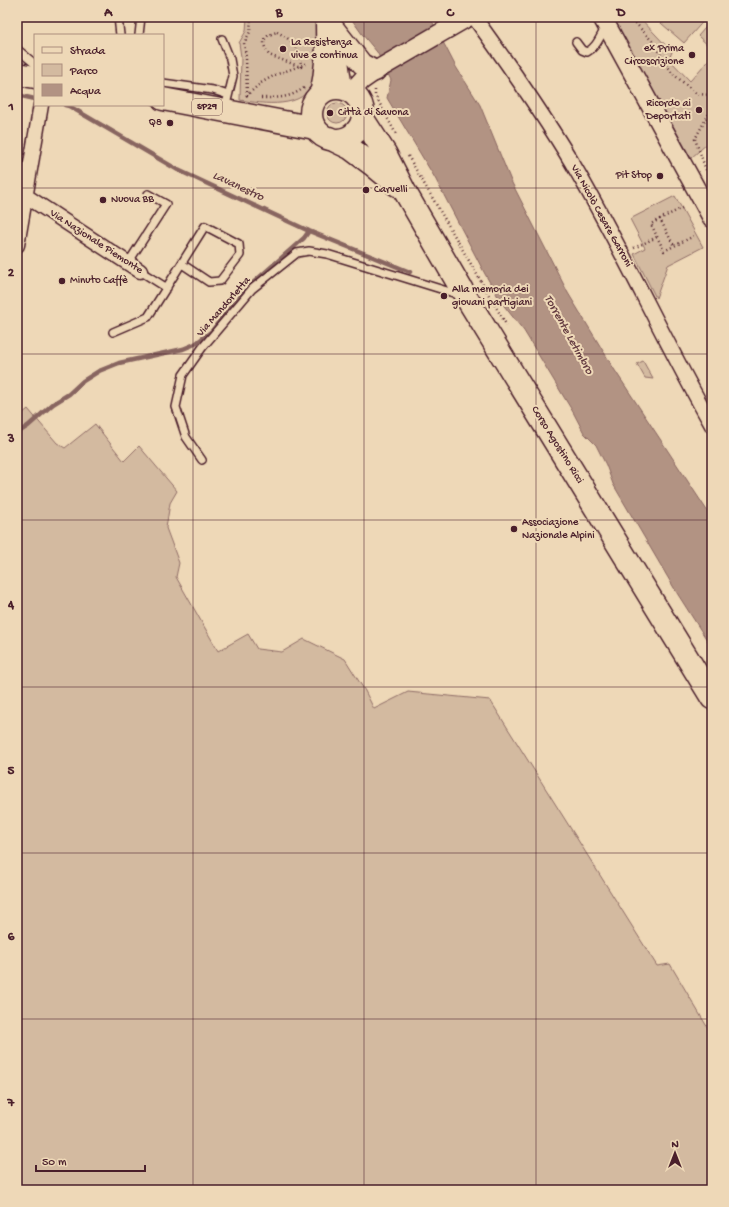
<svg xmlns="http://www.w3.org/2000/svg" width="729" height="1207" font-family="'Gochi Hand',sans-serif">
<rect width="100%" height="100%" fill="#eed8b7"/>
<filter id="ink" filterUnits="userSpaceOnUse"><feTurbulence type="fractalNoise" baseFrequency=".025" numOctaves="2"/><feDisplacementMap in="SourceGraphic" scale="8" xChannelSelector="R" yChannelSelector="G"/><feConvolveMatrix kernelMatrix="1 2 1 2 8 2 1 2 1" color-interpolation-filters="sRGB"/></filter>
<g filter="url(#ink)">
<!-- green -->
<path fill="#d3baa0" stroke="#8e6c66" d="M247 17H297L300 20 304 17H313L315 20C319 36 319 46 316 62 316 68 315 75 314 81 304 110 263 104 240 100L241 57 239 43 246 31Z
M612 17H639L672 52 669 59 690 81 712 56V176L708 162V143L691 158Z
M654 17H707L684 43Z
M712 20V49L698 36Z
M327 113a10 10 0 1 1 20 0a10 10 0 1 1-20 0Z
M675 196 703 247 668 265 656 298 634 254 645 248 630 219Z
M643 361 653 379 645 378 637 364Z
M28 409 57 443 65 448 95 424 124 461 139 446 177 491 170 503 166 528 179 563 176 577 218 651 248 634 257 649 282 652 304 639 345 659 365 691 374 709 408 692 490 700 657 966 670 964 712 1035V1190H17V418Z"/>
<!-- water -->
<path fill="#b29383" stroke="#886560" d="M350 17H430L456 67 480 105 511 181 568 293 614 369 712 518V648L677 593 613 484 606 465 596 445 584 433 573 412 524 331 501 302 485 274 435 178 387 98 391 80 377 52 362 34Z"/>
<g fill="none" stroke-linecap="round" stroke-linejoin="round">
<!-- stream -->
<path stroke="#886560" stroke-width="4.5" d="M17 95 35 99
M65 105 69 106 178 170 309 231 410 272
M17 433 28 426 53 404 69 394 83 381 99 371 119 363 183 349 195 344 212 331 226 312 253 283 304 238 309 231"/>
<!-- service casing -->
<g stroke="#4a1f2b" stroke-width="10">
<path id="service" d="M118 17 120 35
M139 35 141 17
M222 39 230 59 233 76 225 109
M576 42 582 50 587 52C597 47 600 36 606 27
M17 49 35 64
M163 83 213 90 228 95
M128 263 166 204 148 194
M140 271 167 288
M113 332 148 317 205 226 239 244 240 255 220 281 209 282 182 264
M202 460 186 437 176 407 183 375 202 348 252 289 297 253 309 251 327 254 460 295"/>
</g>
<!-- minor casing -->
<g stroke="#4a1f2b" stroke-width="17">
<path id="minor" d="M474 17C511 68 547 119 578 173 626 256 665 343 712 425
M26 196 140 271
M17 245 41 105"/>
</g>
<!-- tertiary casing -->
<g stroke="#4a1f2b" stroke-width="21">
<path id="tertiary" d="M602 17 712 218
M351 92 362 80 375 71 468 17"/>
</g>
<!-- secondary casing -->
<g stroke="#4a1f2b" stroke-width="23">
<path id="secondary" d="M325 17 362 64 375 71
M335 39 342 89
M320 95C326 69 327 46 326 19"/>
</g>
<!-- primary casing -->
<g stroke="#4a1f2b" stroke-width="25">
<path id="primary" d="M17 74 35 77
M311 114a26 26 0 1 1 52 0a26 26 0 1 1-52 0Z
M163 99 315 128
M363 119 385 153 404 190 466 297 712 698
M329 138 350 148 374 166 397 185"/>
</g>
<!-- path -->
<path stroke="#4a1f2b" stroke-width="2.5" stroke-dasharray="1 3" stroke-linecap="butt" d="M630 17 652 41 672 73 697 94 712 95
M277 32C293 40 300 49 301 67L269 55C261 43 262 36 277 32Z
M375 90V95L397 136
M246 96 261 83 275 75 308 63
M247 96 246 57 244 43 250 32 251 17
M261 98C278 98 290 98 304 88
M408 156 507 326
M706 170 695 139 712 108
M682 208 660 219 674 246 696 235
M660 219 651 224 664 251 674 246
M634 248 657 237"/>
<!-- service -->
<use href="#service" stroke="#eed8b7" stroke-width="7"/>
<!-- minor -->
<use href="#minor" stroke="#eed8b7" stroke-width="14"/>
<!-- tertiary -->
<use href="#tertiary" stroke="#eed8b7" stroke-width="18"/>
<!-- secondary -->
<use href="#secondary" stroke="#eed8b7" stroke-width="20"/>
<!-- primary -->
<use href="#primary" stroke="#eed8b7" stroke-width="22"/>
</g>
</g>
<!-- grid -->
<path fill="none" stroke="#4a1f2b" stroke-width="1" stroke-opacity="0.55" d="M193 17V1190M364 17V1190M536 17V1190M17 188H712M17 354H712M17 520H712M17 687H712M17 853H712M17 1019H712"/>
<!-- markers -->
<g fill="#4a1f2b" stroke="#eed8b7" stroke-width="1.5">
<circle cx="283" cy="49" r="4"/>
<circle cx="692" cy="55" r="4"/>
<circle cx="699" cy="110" r="4"/>
<circle cx="330" cy="113" r="4"/>
<circle cx="170" cy="123" r="4"/>
<circle cx="660" cy="176" r="4"/>
<circle cx="366" cy="190" r="4"/>
<circle cx="103" cy="200" r="4"/>
<circle cx="62" cy="281" r="4"/>
<circle cx="444" cy="296" r="4"/>
<circle cx="514" cy="529" r="4"/>
</g>
<g text-anchor="middle" dominant-baseline="central" stroke-width="4" stroke-linejoin="round" paint-order="stroke">
<!-- shield labels -->
<rect fill="#eed8b7" stroke="#7b5655" stroke-width="1" x="192" y="99" width="30" height="16" rx="3"/>
<g font-size="10" font-weight="bold" fill="#4a1f2b">
<text x="207" y="107">SP29</text>
</g>
<!-- poi labels -->
<g font-size="11" fill="#4a1f2b" stroke="#eed8b7" text-anchor="start">
<text x="291" y="43">La Resistenza<tspan x="291" dy="13">vive e continua</tspan></text>
<text x="684" y="49" text-anchor="end">ex Prima<tspan x="684" dy="13">Circoscrizione</tspan></text>
<text x="691" y="104" text-anchor="end">Ricordo ai<tspan x="691" dy="13">Deportati</tspan></text>
<text x="338" y="113">Città di Savona</text>
<text x="162" y="123" text-anchor="end">Q8</text>
<text x="652" y="176" text-anchor="end">Pit Stop</text>
<text x="374" y="190">Carvelli</text>
<text x="111" y="200">Nuova BB</text>
<text x="70" y="281">Minuto Caffè</text>
<text x="452" y="290">Alla memoria dei<tspan x="452" dy="13">giovani partigiani</tspan></text>
<text x="522" y="523">Associazione<tspan x="522" dy="13">Nazionale Alpini</tspan></text>
</g>
<!-- street labels -->
<g font-size="11" fill="#4a1f2b" stroke="#eed8b7">
<text transform="translate(601 216) rotate(61)">Via Nicolò Cesare Garroni</text>
<text transform="translate(96 242) rotate(33)">Via Nazionale Piemonte</text>
<text transform="translate(224 307) rotate(-49)">Via Mandorletta</text>
<text transform="translate(557 445) rotate(58)">Corso Agostino Ricci</text>
</g>
<!-- water labels -->
<g font-size="12" font-style="italic" fill="#643c41" stroke="#eed8b7">
<text transform="translate(238 187) rotate(25)">Lavanestro</text>
<text transform="translate(568 335) rotate(61)">Torrente Letimbro</text>
</g>
</g>
<!-- margin -->
<rect width="729" height="1207" fill="none" stroke="#eed8b7" stroke-width="44"/>
<!-- legend -->
<rect x="34" y="34" width="130" height="72" fill="#eed8b7" stroke="#ac8e7f"/>
<rect x="42" y="47" width="20" height="6" fill="#eed8b7" stroke="#ac8e7f"/>
<text x="70" y="54" font-size="12" fill="#4a1f2b">Strada</text>
<rect x="42" y="64" width="20" height="12" fill="#d3baa0" stroke="#ac8e7f"/>
<text x="70" y="74" font-size="12" fill="#4a1f2b">Parco</text>
<rect x="42" y="84" width="20" height="12" fill="#b29383" stroke="#ac8e7f"/>
<text x="70" y="94" font-size="12" fill="#4a1f2b">Acqua</text>
<!-- north arrow -->
<g transform="translate(675 1153)" stroke="#eed8b7" stroke-width="3" paint-order="stroke">
<path d="M0-3L7 15L0 10L-7 15Z" fill="#4a1f2b"/>
<text y="-6" font-size="11" font-weight="bold" text-anchor="middle" fill="#4a1f2b">N</text>
</g>
<!-- scale -->
<path d="M36 1165v6h109v-6" fill="none" stroke="#4a1f2b" stroke-width="2"/>
<text x="42" y="1165" font-size="12" fill="#4a1f2b" stroke="#eed8b7" stroke-width="3" paint-order="stroke">50 m</text>
<rect x="22" y="22" width="685" height="1163" fill="none" stroke="#4a1f2b" stroke-width="1.5"/>
<g font-size="13" text-anchor="middle" font-weight="bold" fill="#4a1f2b">
<text x="108" y="16">A</text>
<text x="279" y="16">B</text>
<text x="450" y="16">C</text>
<text x="621" y="16">D</text>
<text x="11" y="110">1</text>
<text x="11" y="276">2</text>
<text x="11" y="442">3</text>
<text x="11" y="608">4</text>
<text x="11" y="774">5</text>
<text x="11" y="940">6</text>
<text x="11" y="1106">7</text>
</g>
</svg>
